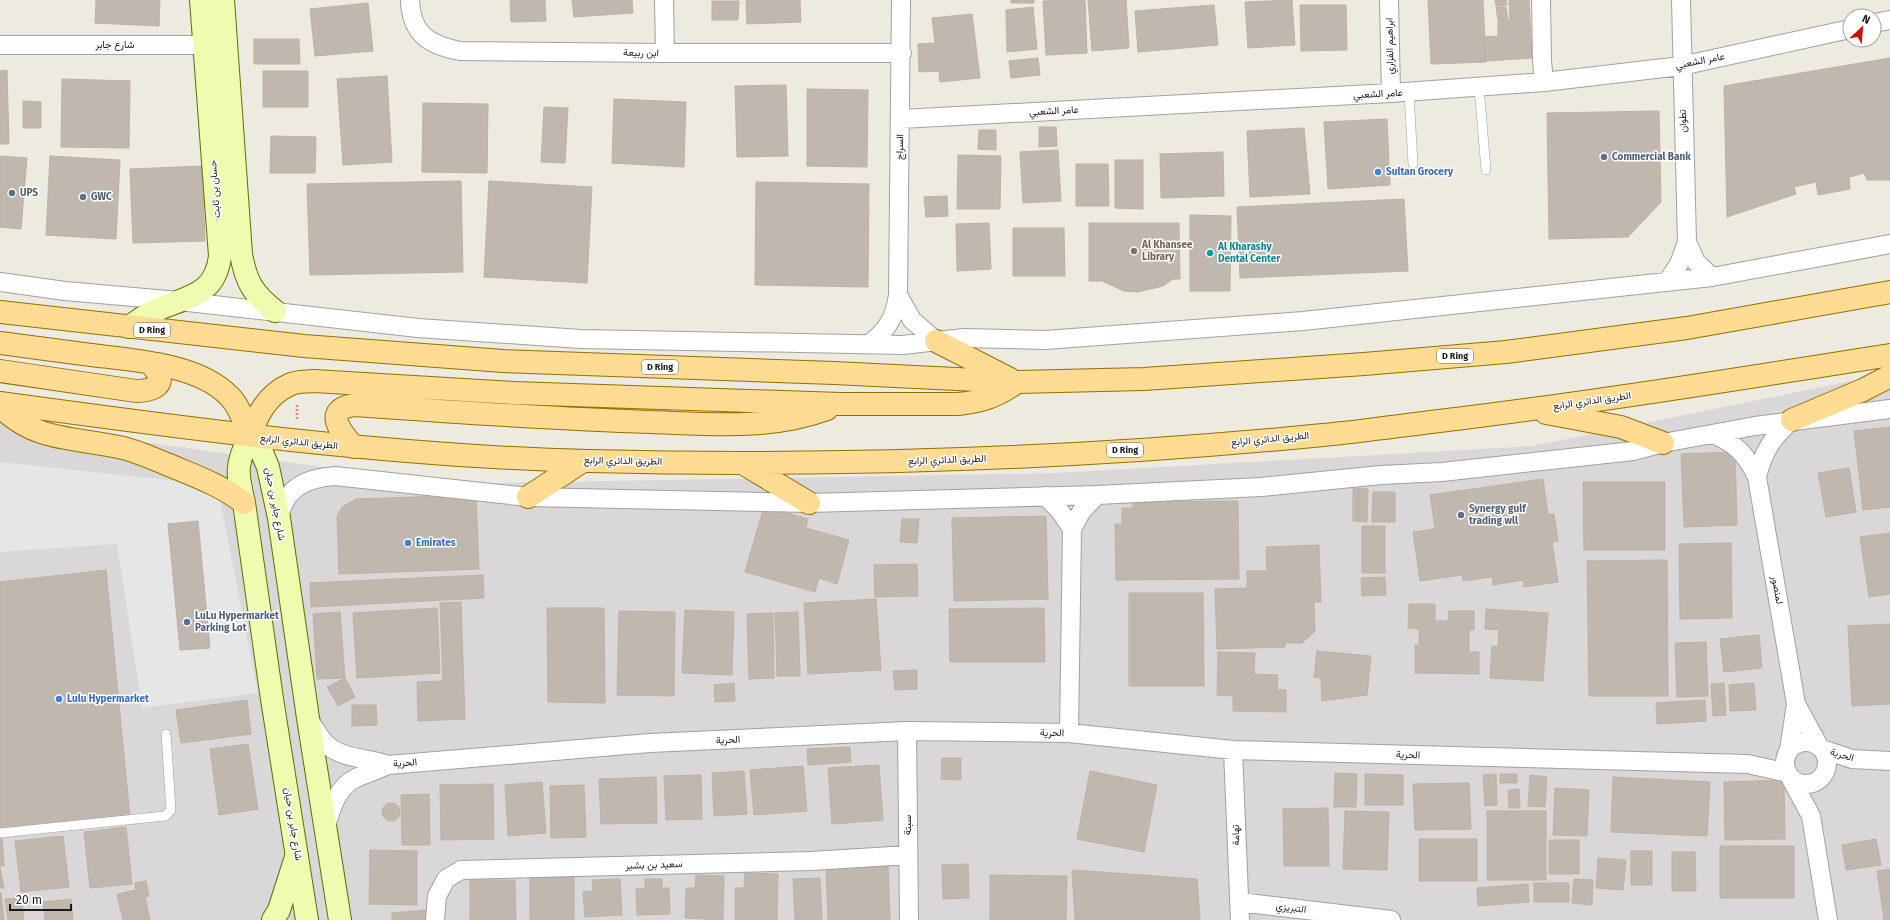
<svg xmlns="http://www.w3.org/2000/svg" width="1890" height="920" font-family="'Fira Sans',Vazirmatn,sans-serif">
<rect width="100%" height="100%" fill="#edeadf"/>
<!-- residential -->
<path fill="#d9d7d7" d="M1890 373V920H0V422L443 484 1057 473 1533 446Z"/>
<!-- parking -->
<path fill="#e6e6e6" d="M0 462 177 481 220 500 258 693 142 708 117 544 0 552Z"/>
<!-- building -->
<path fill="#c0b8af" stroke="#beb1a1" d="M96 0H160L159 26 95 23Z
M510 0H545L546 21 511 22Z
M572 0H632L633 13 574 17Z
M746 0H800L801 22 747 24Z
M1011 0H1034V3H1011Z
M1085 0 1087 53 1046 55 1043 1Z
M1088 0H1126L1129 48 1092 51Z
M1292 0 1295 45 1248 48 1245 2Z
M1428 0H1483L1486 62 1431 64Z
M1495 0H1506L1507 5 1496 6Z
M1509 0H1529L1532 58 1486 61 1484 37 1498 36V21L1510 20Z
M712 1H739L738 20H712Z
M368 3 373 51 315 56 310 9Z
M1214 5 1218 45 1138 52 1135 11Z
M1300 5H1346L1347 50 1301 51Z
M1033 7 1037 49 1007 52 1006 10Z
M1496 7H1506L1508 19 1498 20Z
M972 14 980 78 940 82 939 71 919 72 918 44 935 43 932 18Z
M254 39H299L300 64H254Z
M1038 58 1040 75 1011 78 1009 61Z
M1890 58V180H1867L1864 173 1849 177 1850 189 1818 195 1816 182 1794 187 1796 194 1727 217 1724 86Z
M7 70 9 144H0V71Z
M263 71H308V107H263Z
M387 76 392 162 343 165 337 79Z
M62 79 130 81 129 148 61 147Z
M786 85 788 156 737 157 735 86Z
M807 89 868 90 867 167 807 166Z
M614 99 686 102 684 167 612 163Z
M23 101 41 102V128H23Z
M423 103 488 104 487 173 422 172Z
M544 107 568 108 565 163 541 162Z
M1659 111 1661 202 1628 237 1549 239 1547 113Z
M1387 119 1390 185 1328 189 1324 122Z
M1039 127H1056L1057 146 1039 147Z
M1304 128 1310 194 1250 197 1247 131Z
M979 130H996V150L978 149Z
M271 136 316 137 315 173H270Z
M1058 150 1061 201 1023 203 1020 152Z
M1223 152 1224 196 1161 198 1160 154Z
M958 155 1001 156 1000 209H957Z
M0 156 27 158 21 229 0 227Z
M50 156 120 160 116 239 46 235Z
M1115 160H1143V209L1115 208Z
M1076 164H1108L1109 206H1076Z
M202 166 205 241 133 243 130 169Z
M461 181 463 272 310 275 307 184Z
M489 181 592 187 587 283 484 277Z
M756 182 869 184 868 287 755 285Z
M947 196 948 216 926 217 924 197Z
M1404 199 1408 271 1240 278 1237 207Z
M1190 215 1231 216 1230 291H1190Z
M989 223 991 269 957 271 956 224Z
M1089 223H1179L1180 279H1173L1163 286 1138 292 1124 291 1102 281H1089Z
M1013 228H1064L1065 276H1013Z
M1890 427V507L1863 510 1854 431Z
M1735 452 1737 525 1684 527 1681 454Z
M1849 468 1856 512 1826 517 1818 473Z
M1543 479 1548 514H1554L1558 541 1552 542 1558 582 1524 587 1523 580 1493 585 1492 577 1463 581 1462 575 1420 581 1413 532 1435 529 1430 495Z
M1583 482H1665V550H1584Z
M1353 488 1368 489 1367 522 1353 521Z
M1373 492H1395V522H1372Z
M476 495 479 569 339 574 337 516 342 507 356 499Z
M1238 501 1239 579 1116 580 1115 524H1122V508H1133V502Z
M764 506 808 519 806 528 849 540 837 584 819 578 815 592 745 572Z
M1046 516 1048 599 954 601 952 518Z
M902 519H919L917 543 900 542Z
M198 521 210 648 180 650 168 524Z
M1362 526H1385V573H1362Z
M1890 533V594L1869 597 1860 537Z
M1731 543 1732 618 1680 619 1679 544Z
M1319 545 1321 602H1314L1315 631 1302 643H1285V647L1217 649 1215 589 1247 588V571H1267L1266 547Z
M1667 560 1668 696H1589L1587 561Z
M917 564 918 596 875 597 874 565Z
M106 570 130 817 0 829V582Z
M483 575 484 598 311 607 310 583Z
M1385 577 1386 595 1362 596 1361 578Z
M1129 593H1203L1204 686H1129Z
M876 599 881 670 808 674 804 603Z
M461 602 465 719 418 721 417 682 443 681 440 603Z
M1409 604H1435V621H1448L1449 611H1474V630H1469V652H1479V674L1415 673V645L1419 646V629L1408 628Z
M437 608 440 673 357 678 353 613Z
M547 608H604L605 703 548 702Z
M1044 608 1045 662H950L949 609Z
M1486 609 1548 613 1543 681 1490 678 1492 646 1498 647 1499 630 1485 629Z
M685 610 734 612 732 675 682 673Z
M619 611 675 612 674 696 617 695Z
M340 612 345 678 317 679 313 614Z
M798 612 800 676H777L775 613Z
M773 613 774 678 749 679 747 614Z
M1890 624V704L1852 706 1848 626Z
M1759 635 1762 668 1724 672 1720 639Z
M1706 642 1708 696 1677 697 1675 643Z
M1317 651 1371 656 1367 695 1322 701 1321 678 1314 677Z
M1218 652 1255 653 1254 674 1278 675 1277 690H1286V712L1233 711V696L1217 695Z
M917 670V689L895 690 893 671Z
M345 678 355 697 338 706 327 687Z
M734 683 735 701 715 702 714 685Z
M1724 683 1726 715 1713 716 1711 684Z
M1754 683 1756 710 1730 711 1729 685Z
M247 700 251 734 181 743 176 710Z
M1705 700 1706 721 1657 724 1656 703Z
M352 705H376L377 725 352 726Z
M248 744 258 809 219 815 210 749Z
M850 747 851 762 808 765 807 749Z
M942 758H961V780L941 779Z
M879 765 883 820 832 824 828 768Z
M803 766 807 811 754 815 750 770Z
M744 771 747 814 714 816 712 773Z
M1090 771 1157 785 1144 852 1077 839Z
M1335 773 1357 774 1356 807H1334Z
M1365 774 1403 775V805H1365Z
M1496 774 1497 805 1485 806 1483 775Z
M1500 774H1517V783H1500Z
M701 775 702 819 666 820 664 776Z
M1530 775 1547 777 1545 807 1528 806Z
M656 777 657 823 601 824 599 779Z
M1613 777 1710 782 1707 836 1611 832Z
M1784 780 1785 839 1725 840 1724 782Z
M542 782 546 833 508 836 505 785Z
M1469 783 1471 829 1415 830 1413 784Z
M493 784 494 839 441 840 440 785Z
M584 785 586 837 551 838 550 786Z
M1555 788 1589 790 1587 836 1553 835Z
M1519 789 1520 808H1509L1508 790Z
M429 794 430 845H402L401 795Z
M382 812a9 9 0 1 1 18 0a9 9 0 1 1-18 0Z
M1328 808 1329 866H1284L1283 809Z
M1345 811 1389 812 1387 870 1343 869Z
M1487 811H1546V880H1487Z
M126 827 132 884 90 888 84 832Z
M63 836 69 887 21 892 15 841Z
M2 837 4 866H0V838Z
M1419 839H1477V881H1419Z
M1876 839 1881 865 1846 870 1842 845Z
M1549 840H1579V874H1549Z
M1720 846H1794V898H1720Z
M370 850 417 851V905L369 904Z
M1631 851H1652V885H1631Z
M1672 852H1695L1696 891H1672Z
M1598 858 1626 860 1623 890 1596 888Z
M888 863 890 920H828L826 865Z
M968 864 969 898 943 899 942 865Z
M0 867 4 888H0Z
M1890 869V920H1884L1877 871Z
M1072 870 1197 879 1200 920H1075Z
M745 873 778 874 777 920H735V888H744Z
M696 875 724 876 723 920 685 918 686 888H695Z
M990 875 1067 876 1066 920H990Z
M530 877H574V920H530Z
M820 878 822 920H795L793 879Z
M620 879 622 915 585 917 583 892 593 891 592 880Z
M645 879H662V888H669L670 914 637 915 636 889H645Z
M1574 879 1593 880 1592 905 1572 903Z
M470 880H515L516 920H470Z
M146 881 149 896 145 897 150 920H123L117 894 136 890 135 883Z
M1534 883H1569V902H1534Z
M1528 884 1529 902 1478 906 1477 888Z
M0 893H1L4 920H0Z
M21 898 24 920H8L5 899Z
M71 899 73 920H45L43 902Z
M428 910 429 920H392V913Z"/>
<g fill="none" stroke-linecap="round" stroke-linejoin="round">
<!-- lane casing -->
<g stroke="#a1a1a1" stroke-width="10">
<path id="lane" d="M1479 87 1486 170
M1409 92 1413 164
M0 833 165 816 171 810 166 734"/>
</g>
<!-- street casing -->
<g stroke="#a1a1a1" stroke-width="20">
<path id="street" d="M410 0C411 34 429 45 460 51L665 53H902
M664 0 665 53
M1389 0 1391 93
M1541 0 1542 61 1544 82
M1681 0 1687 242 1696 262 1712 277
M1874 23 1890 20
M0 45H204L217 49
M901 119 1391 93 1544 82 1681 66 1850 29
M0 282 65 291 179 301 418 328 581 339 903 345 964 338 1045 340 1303 321 1712 277 1890 244
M1667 282 1679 264 1687 242
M898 295 912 320 936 341
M869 344C887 331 895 317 898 295L901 0
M1713 434C1736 444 1746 454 1757 477L1796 704 1789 750
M1757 477C1763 452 1773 436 1792 420
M1045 496 1060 511 1072 529
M279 518C285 487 307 478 335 476L528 497 809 503 1097 495 1261 487 1381 475 1442 472 1633 451 1663 443 1755 426 1890 409
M1796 704 1819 746
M308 719C314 726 318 735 324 742 341 760 367 757 388 765L650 743 907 731 1069 733 1233 750 1748 764 1788 773
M907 731 909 920
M1069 733 1072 529 1081 512 1097 495
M1785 763a21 21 0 1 1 42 0a21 21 0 1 1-42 0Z
M1822 749 1852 759 1890 761
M1233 750 1240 920
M1790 777 1811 816 1828 920
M326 827C331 809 337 787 356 778 367 773 378 770 388 765
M1239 902 1391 920
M435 920 437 896 446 879 461 870 811 861 908 855"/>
</g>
<!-- secondary casing -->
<g stroke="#597102" stroke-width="24">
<path id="secondary" d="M223 0 241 254C246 282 253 294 275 311
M129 327C139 320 149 312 161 308 191 296 216 293 220 256L201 0
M273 920 279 910 296 857
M307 920 272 699 244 503C237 473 235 465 250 436L260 448 268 467 279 518 308 718 340 920"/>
</g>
<!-- primary casing -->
<g stroke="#917100" stroke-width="24">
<path id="primary" d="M0 312 304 346 503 361 834 373 1017 382 1144 379 1364 364 1506 352 1687 328 1890 292
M936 341 1010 379
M0 343C30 347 61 351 91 355 132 360 199 364 229 396 240 406 244 423 250 436
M0 371 136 391C146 391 166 388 158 373 156 370 153 367 151 363
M0 403C196 430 391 456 589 461 834 467 1079 459 1323 435 1367 431 1411 424 1456 419 1601 401 1745 378 1890 355
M0 406C36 443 77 437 123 448 139 452 154 459 169 465 195 476 221 485 244 503
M1546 413 1621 427 1663 443
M1792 420 1863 390 1890 376
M250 436C257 415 267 395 289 385 296 381 306 382 314 381L514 393 840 404H958C981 402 998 396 1017 382
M354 447C342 434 321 409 355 405 453 412 552 419 651 422 710 424 771 430 827 409
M744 464 809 503
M528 497 583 461"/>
</g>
<!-- path -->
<path stroke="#fd815f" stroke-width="2.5" stroke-dasharray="2 2" stroke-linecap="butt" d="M297 419V404"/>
<!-- lane -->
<use href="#lane" stroke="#fff" stroke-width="9"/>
<!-- street -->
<use href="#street" stroke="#fff" stroke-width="18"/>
<!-- secondary -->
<use href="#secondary" stroke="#effbaf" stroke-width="22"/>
<!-- primary -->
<use href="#primary" stroke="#fedb93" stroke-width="22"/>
</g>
<!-- markers -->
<g fill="#5c6f8a" stroke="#fff" stroke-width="1.5">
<circle cx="1604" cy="157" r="4"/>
<circle cx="12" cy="193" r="4"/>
<circle cx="83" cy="197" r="4"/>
<circle cx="1461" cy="515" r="4"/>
<circle cx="187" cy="622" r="4"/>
</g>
<g fill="#3f7fe0" stroke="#fff" stroke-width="1.5">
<circle cx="1378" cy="172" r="4"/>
<circle cx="408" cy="543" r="4"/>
<circle cx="59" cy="699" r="4"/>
</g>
<circle fill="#8d6e63" stroke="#fff" stroke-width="1.5" cx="1134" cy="251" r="4"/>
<circle fill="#0f9aa8" stroke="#fff" stroke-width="1.5" cx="1210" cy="253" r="4"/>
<g text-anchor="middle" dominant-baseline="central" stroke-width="3" stroke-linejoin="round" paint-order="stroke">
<!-- shield labels -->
<g fill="#fff" stroke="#5f5f5f" stroke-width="1">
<rect x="134" y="323" width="36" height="14" rx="3"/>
<rect x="1437" y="349" width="36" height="14" rx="3"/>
<rect x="642" y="360" width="36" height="14" rx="3"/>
<rect x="1107" y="443" width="36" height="14" rx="3"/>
</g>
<g font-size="9" font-weight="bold" fill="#1a1a1a">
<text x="152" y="330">D Ring</text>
<text x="1455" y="356">D Ring</text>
<text x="660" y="367">D Ring</text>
<text x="1125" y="450">D Ring</text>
</g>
<!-- street labels -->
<g font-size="10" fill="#1a1a1a" stroke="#fff">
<text x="115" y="45">شارع جابر</text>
<text transform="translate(1390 46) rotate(-91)">ابراهيم الفزاري</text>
<text transform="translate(641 53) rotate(1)">ابن ربيعة</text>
<text transform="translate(1700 61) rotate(-11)">عامر الشعبي</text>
<text transform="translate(1378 94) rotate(-3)">عامر الشعبي</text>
<text transform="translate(1054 111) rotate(-3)">عامر الشعبي</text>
<text transform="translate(1683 121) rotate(-92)">تطوان</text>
<text transform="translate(900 147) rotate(-89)">السراج</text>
<text transform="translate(215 189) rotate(-94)">حسان بن ثابت</text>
<text transform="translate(1592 401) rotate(-8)">الطريق الدائري الرابع</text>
<text transform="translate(1270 439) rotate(-5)">الطريق الدائري الرابع</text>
<text transform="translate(299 442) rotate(6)">الطريق الدائري الرابع</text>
<text transform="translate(947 460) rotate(-2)">الطريق الدائري الرابع</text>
<text transform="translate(623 461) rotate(1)">الطريق الدائري الرابع</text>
<text transform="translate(275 504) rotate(79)">شارع جابر بن حيان</text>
<text transform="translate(1777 590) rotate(80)">لمنصور</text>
<text transform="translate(1052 733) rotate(1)">الحرية</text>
<text transform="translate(728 740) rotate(-3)">الحرية</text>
<text transform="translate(1408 755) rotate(2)">الحرية</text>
<text transform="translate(1842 755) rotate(16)">الحرية</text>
<text transform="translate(405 763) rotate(-5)">الحرية</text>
<text transform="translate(293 824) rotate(81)">شارع جابر بن حيان</text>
<text transform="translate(908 825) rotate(-90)">سبتة</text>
<text transform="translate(1236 835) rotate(-92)">تهامة</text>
<text transform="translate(654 865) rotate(-2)">سعيد بن بشير</text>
<text transform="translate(1291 908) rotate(7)">التبريزي</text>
</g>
<!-- service labels -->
<g font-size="10" font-weight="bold" fill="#4e5e75" stroke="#fff" text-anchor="start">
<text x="1612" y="157">Commercial Bank</text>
<text x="20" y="193">UPS</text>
<text x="91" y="197">GWC</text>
<text x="1469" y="509">Synergy gulf<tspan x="1469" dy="12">trading wll</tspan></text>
<text x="195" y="616">LuLu Hypermarket<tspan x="195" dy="12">Parking Lot</tspan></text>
</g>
<!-- shop labels -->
<g font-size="10" font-weight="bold" fill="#366cbe" stroke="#fff" text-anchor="start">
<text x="1386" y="172">Sultan Grocery</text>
<text x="416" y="543">Emirates</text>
<text x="67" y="699">Lulu Hypermarket</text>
</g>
<!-- education labels -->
<g font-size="10" font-weight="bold" fill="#785e54" stroke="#fff" text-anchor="start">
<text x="1142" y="245">Al Khansee<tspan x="1142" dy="12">Library</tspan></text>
</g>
<!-- culture labels -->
<g font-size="10" font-weight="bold" fill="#0d838f" stroke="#fff" text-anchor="start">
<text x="1218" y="247">Al Kharashy<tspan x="1218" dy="12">Dental Center</tspan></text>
</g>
</g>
<!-- north arrow -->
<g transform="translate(1862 28) rotate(26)"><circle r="19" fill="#ffffff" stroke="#a3a3a3"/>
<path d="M0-3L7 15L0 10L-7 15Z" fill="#c51500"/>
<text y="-6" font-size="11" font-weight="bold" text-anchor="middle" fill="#1a1a1a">N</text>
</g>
<!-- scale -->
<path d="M10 904v6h61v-6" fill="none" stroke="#1a1a1a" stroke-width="2"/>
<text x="16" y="904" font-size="12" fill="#1a1a1a" stroke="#ffffff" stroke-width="3" paint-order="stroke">20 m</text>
</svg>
